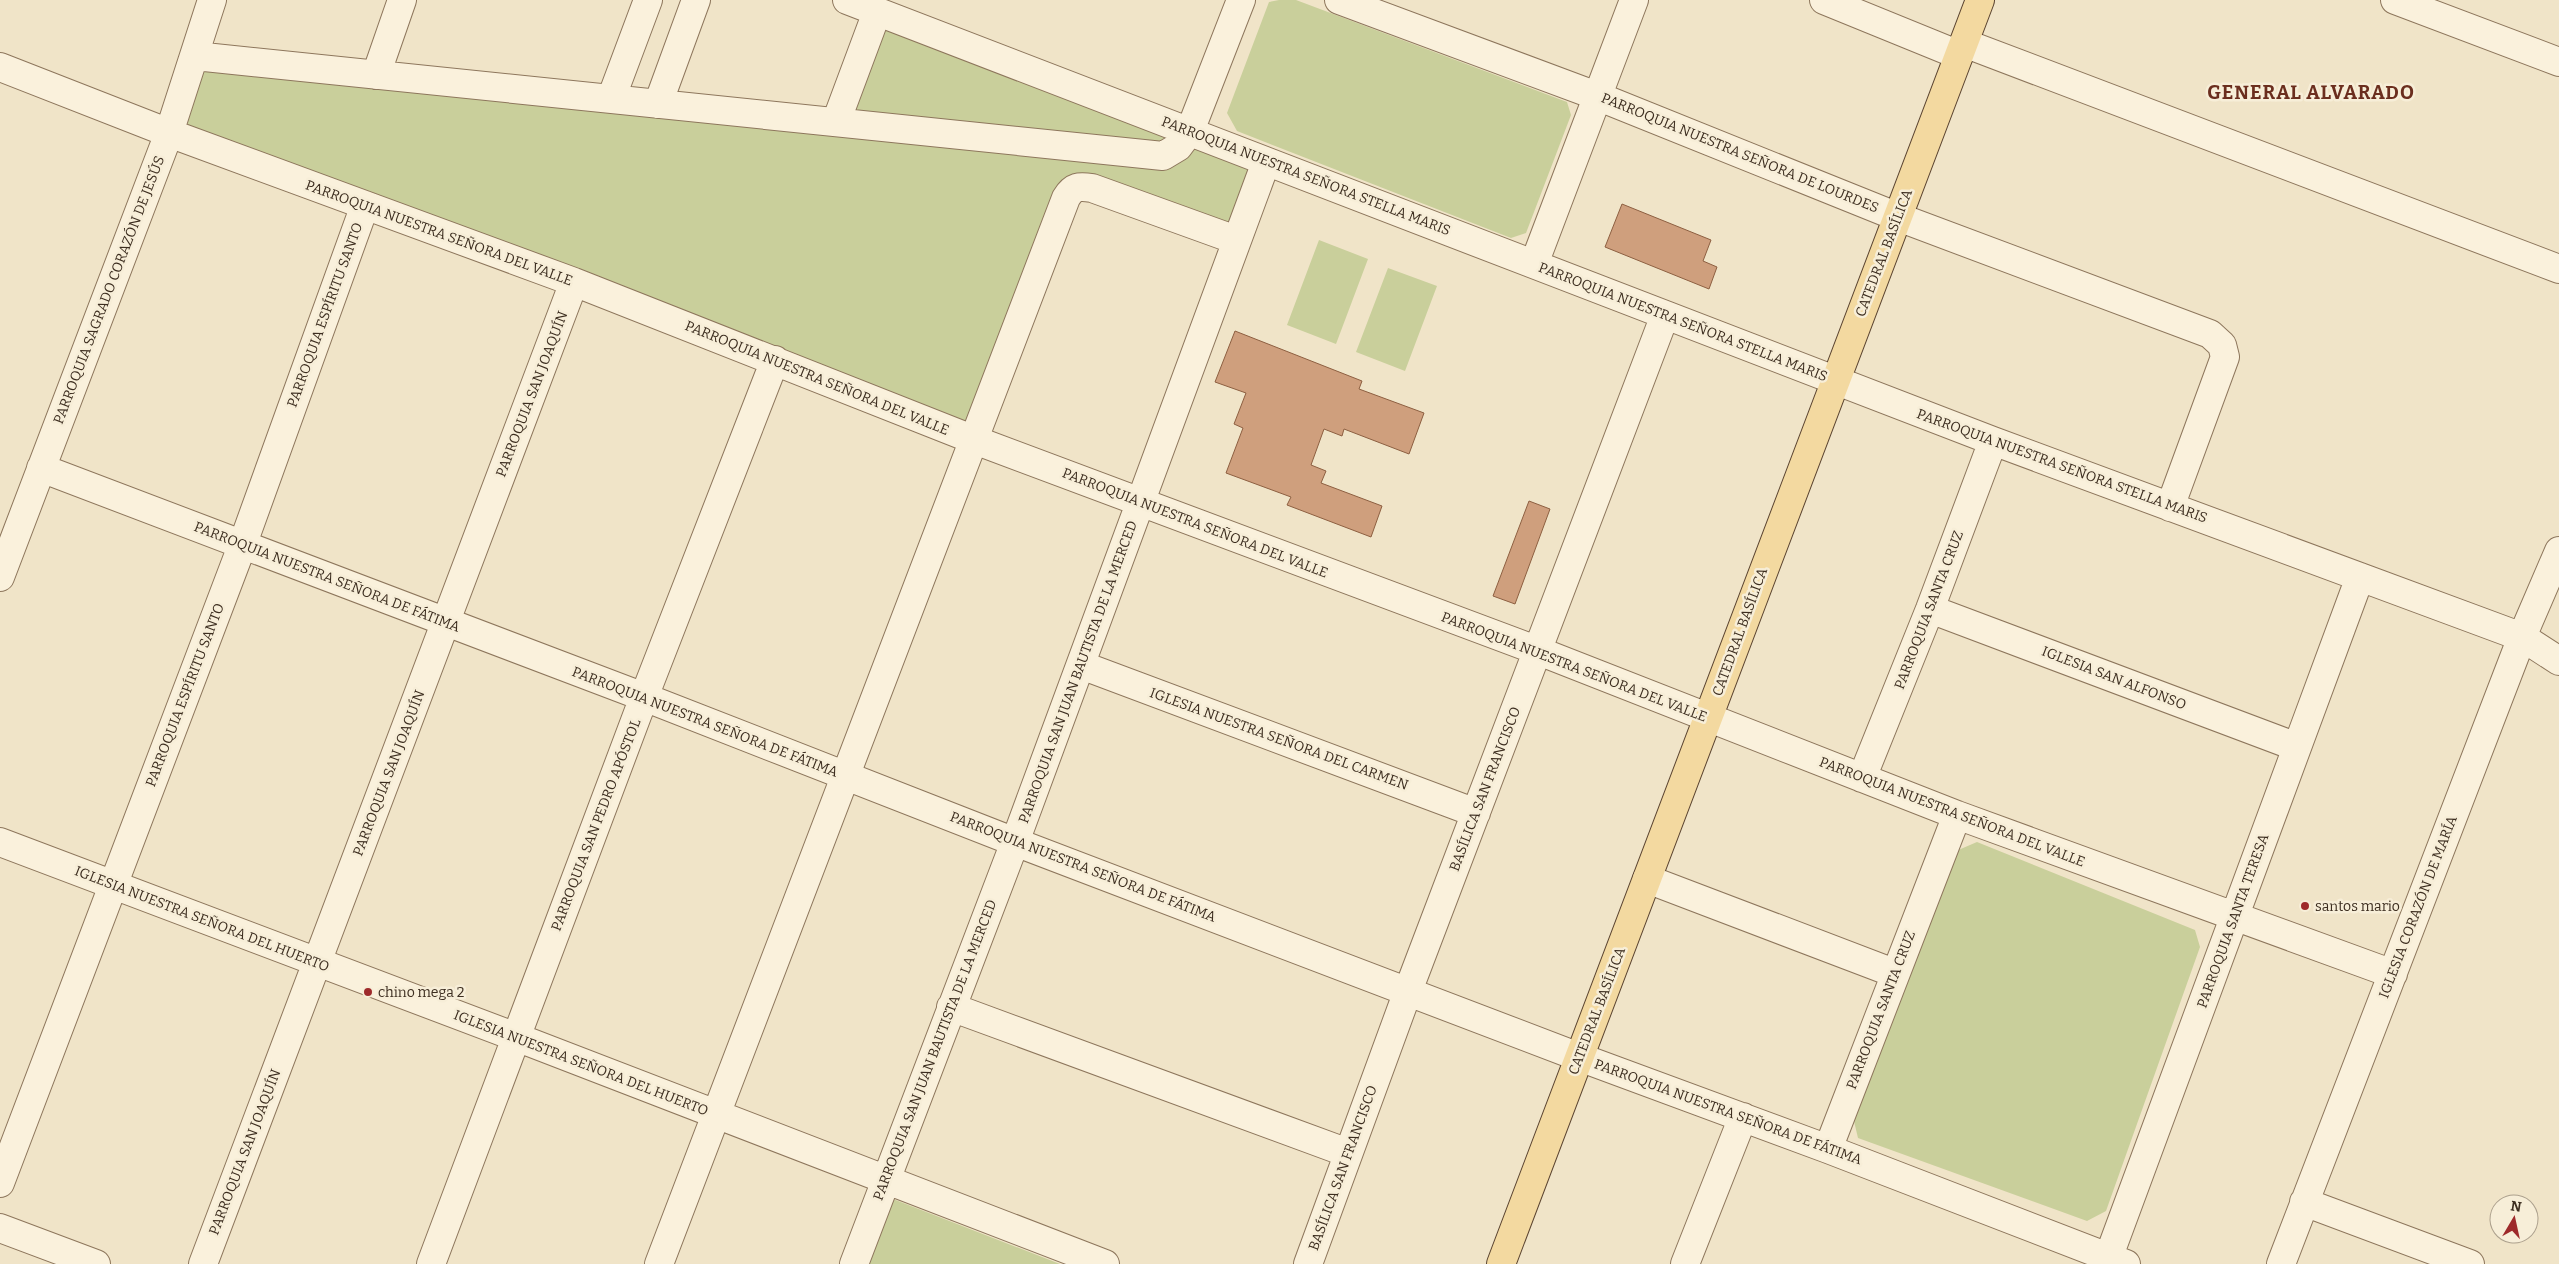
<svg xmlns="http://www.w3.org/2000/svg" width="2559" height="1264" font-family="Bitter,serif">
<rect width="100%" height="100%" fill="#f0e4c8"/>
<!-- green -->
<path fill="#c9cf9b" d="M1279 0H1296L1567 102 1571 115 1526 233 1511 238 1237 131 1227 113 1269 2Z
M877 12 1265 162 1236 239 1079 186 972 438 170 132 196 57 836 122Z
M1319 240 1368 259 1336 344 1287 325Z
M1388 268 1437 286 1405 371 1356 352Z
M1977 842 2195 930 2200 947 2106 1211 2087 1221 1858 1138 1853 1117 1956 851Z
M893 1199 1060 1264H869Z"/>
<!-- building -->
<path fill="#cf9f7d" stroke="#8d5f41" d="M1622 204 1711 240 1703 261 1717 267 1709 289 1605 247Z
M1235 331 1362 381 1359 389 1424 413 1409 454 1344 429 1342 436 1324 429 1311 465 1326 471 1321 483 1382 506 1371 537 1287 505 1291 497 1226 473 1243 428 1234 424 1246 393 1215 382Z
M1529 501 1550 509 1515 604 1493 596Z"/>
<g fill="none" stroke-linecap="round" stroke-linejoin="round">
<!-- minor casing -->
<g stroke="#8d765c" stroke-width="30">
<path id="minor" d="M847 0 1993 441 2522 637 2559 661
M1339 0 1597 96 1898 217 2210 334 2222 345 2225 357 2170 507
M1824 0 1959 55
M2395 0 2559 62
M1964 43 2559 269
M195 56 1163 156 1178 147 1190 131 1241 0
M0 67 169 133 574 282 972 439 1536 650 1957 815 2393 974
M376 75 402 0
M611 99 648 0
M658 104 696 0
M836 122 877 12
M1534 264 1634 0
M41 468 644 697 1015 842 1579 1057 1828 1149 2126 1264
M0 577 169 133 212 0
M1930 609 2297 747
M1081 665 1476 813
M1862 778 1930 609 1993 441
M0 842 516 1037 1105 1264
M1647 879 1894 973
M951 1007 1348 1153
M1828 1149 1957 815
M0 1183 242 546 365 205
M2304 1202 2470 1264
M0 1228 96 1264
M203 1264 574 282
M431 1264 644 697 775 360
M659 1264 1066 198C1073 186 1079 186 1092 188L1236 240
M854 1264 1015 842 1266 162
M1308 1264 1408 991 1665 315
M1685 1264 1743 1117
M2106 1264 2360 577
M2281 1264 2522 637 2559 551"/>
</g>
<!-- major casing -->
<g stroke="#5b4430" stroke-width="30">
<path id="major" d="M1501 1264 1980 0"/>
</g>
<!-- minor -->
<use href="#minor" stroke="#faf1dc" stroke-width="28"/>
<!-- major -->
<use href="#major" stroke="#f3d9a0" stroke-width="28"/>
</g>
<!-- markers -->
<g fill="#9e2a2b" stroke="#f7eed8" stroke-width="2">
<circle cx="2305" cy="906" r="5"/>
<circle cx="368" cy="992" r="5"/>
</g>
<g text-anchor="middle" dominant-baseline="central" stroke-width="5" stroke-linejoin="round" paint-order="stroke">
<!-- street labels -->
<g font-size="14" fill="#3d2e20" stroke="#f7eed8">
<text transform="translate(1740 153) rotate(22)">PARROQUIA NUESTRA SEÑORA DE LOURDES</text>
<text transform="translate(1306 176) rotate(21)">PARROQUIA NUESTRA SEÑORA STELLA MARIS</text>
<text transform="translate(439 233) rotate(20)">PARROQUIA NUESTRA SEÑORA DEL VALLE</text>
<text transform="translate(1884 253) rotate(-69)">CATEDRAL BASÍLICA</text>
<text transform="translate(109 290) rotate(-69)">PARROQUIA SAGRADO CORAZÓN DE JESÚS</text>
<text transform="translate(325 315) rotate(-70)">PARROQUIA ESPÍRITU SANTO</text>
<text transform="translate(1683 322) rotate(21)">PARROQUIA NUESTRA SEÑORA STELLA MARIS</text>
<text transform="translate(817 378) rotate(22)">PARROQUIA NUESTRA SEÑORA DEL VALLE</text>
<text transform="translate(532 394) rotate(-69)">PARROQUIA SAN JOAQUÍN</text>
<text transform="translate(2062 466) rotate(20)">PARROQUIA NUESTRA SEÑORA STELLA MARIS</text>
<text transform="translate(1195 523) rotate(21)">PARROQUIA NUESTRA SEÑORA DEL VALLE</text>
<text transform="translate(327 577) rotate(21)">PARROQUIA NUESTRA SEÑORA DE FÁTIMA</text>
<text transform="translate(1929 610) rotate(-69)">PARROQUIA SANTA CRUZ</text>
<text transform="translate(1740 632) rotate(-70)">CATEDRAL BASÍLICA</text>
<text transform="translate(1574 667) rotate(21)">PARROQUIA NUESTRA SEÑORA DEL VALLE</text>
<text transform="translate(1078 672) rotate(-70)">PARROQUIA SAN JUAN BAUTISTA DE LA MERCED</text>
<text transform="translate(2114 678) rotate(21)">IGLESIA SAN ALFONSO</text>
<text transform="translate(185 695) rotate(-69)">PARROQUIA ESPÍRITU SANTO</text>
<text transform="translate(705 722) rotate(21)">PARROQUIA NUESTRA SEÑORA DE FÁTIMA</text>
<text transform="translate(1279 739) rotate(20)">IGLESIA NUESTRA SEÑORA DEL CARMEN</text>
<text transform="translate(389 773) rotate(-69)">PARROQUIA SAN JOAQUÍN</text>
<text transform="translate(1485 789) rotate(-69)">BASÍLICA SAN FRANCISCO</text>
<text transform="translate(1952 812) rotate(21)">PARROQUIA NUESTRA SEÑORA DEL VALLE</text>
<text transform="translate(596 825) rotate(-69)">PARROQUIA SAN PEDRO APÓSTOL</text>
<text transform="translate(1083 867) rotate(21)">PARROQUIA NUESTRA SEÑORA DE FÁTIMA</text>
<text transform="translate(2418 907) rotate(-69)">IGLESIA CORAZÓN DE MARÍA</text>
<text transform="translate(202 919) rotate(21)">IGLESIA NUESTRA SEÑORA DEL HUERTO</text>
<text transform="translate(2233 921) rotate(-70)">PARROQUIA SANTA TERESA</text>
<text transform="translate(1881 1010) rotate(-69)">PARROQUIA SANTA CRUZ</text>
<text transform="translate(1597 1011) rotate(-69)">CATEDRAL BASÍLICA</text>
<text transform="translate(935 1050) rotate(-69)">PARROQUIA SAN JUAN BAUTISTA DE LA MERCED</text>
<text transform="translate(581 1063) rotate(21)">IGLESIA NUESTRA SEÑORA DEL HUERTO</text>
<text transform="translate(1728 1112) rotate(20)">PARROQUIA NUESTRA SEÑORA DE FÁTIMA</text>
<text transform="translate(245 1152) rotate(-69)">PARROQUIA SAN JOAQUÍN</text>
<text transform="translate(1343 1168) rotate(-70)">BASÍLICA SAN FRANCISCO</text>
</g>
<!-- poi labels -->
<g font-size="14" fill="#3d2e20" stroke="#f7eed8" text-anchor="start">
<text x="2315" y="906">santos mario</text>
<text x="378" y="992">chino mega 2</text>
</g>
<!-- district labels -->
<g font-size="19" font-weight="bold" letter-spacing="1" fill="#6b2e1e" stroke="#f7eed8">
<text x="2311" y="92">GENERAL ALVARADO</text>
</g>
</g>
<!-- north arrow -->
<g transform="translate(2514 1219) rotate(9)"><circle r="24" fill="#f7eed8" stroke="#ada18e"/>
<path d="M0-4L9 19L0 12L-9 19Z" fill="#9e2a2b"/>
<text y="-8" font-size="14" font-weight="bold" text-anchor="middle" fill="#3d2e20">N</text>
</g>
</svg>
